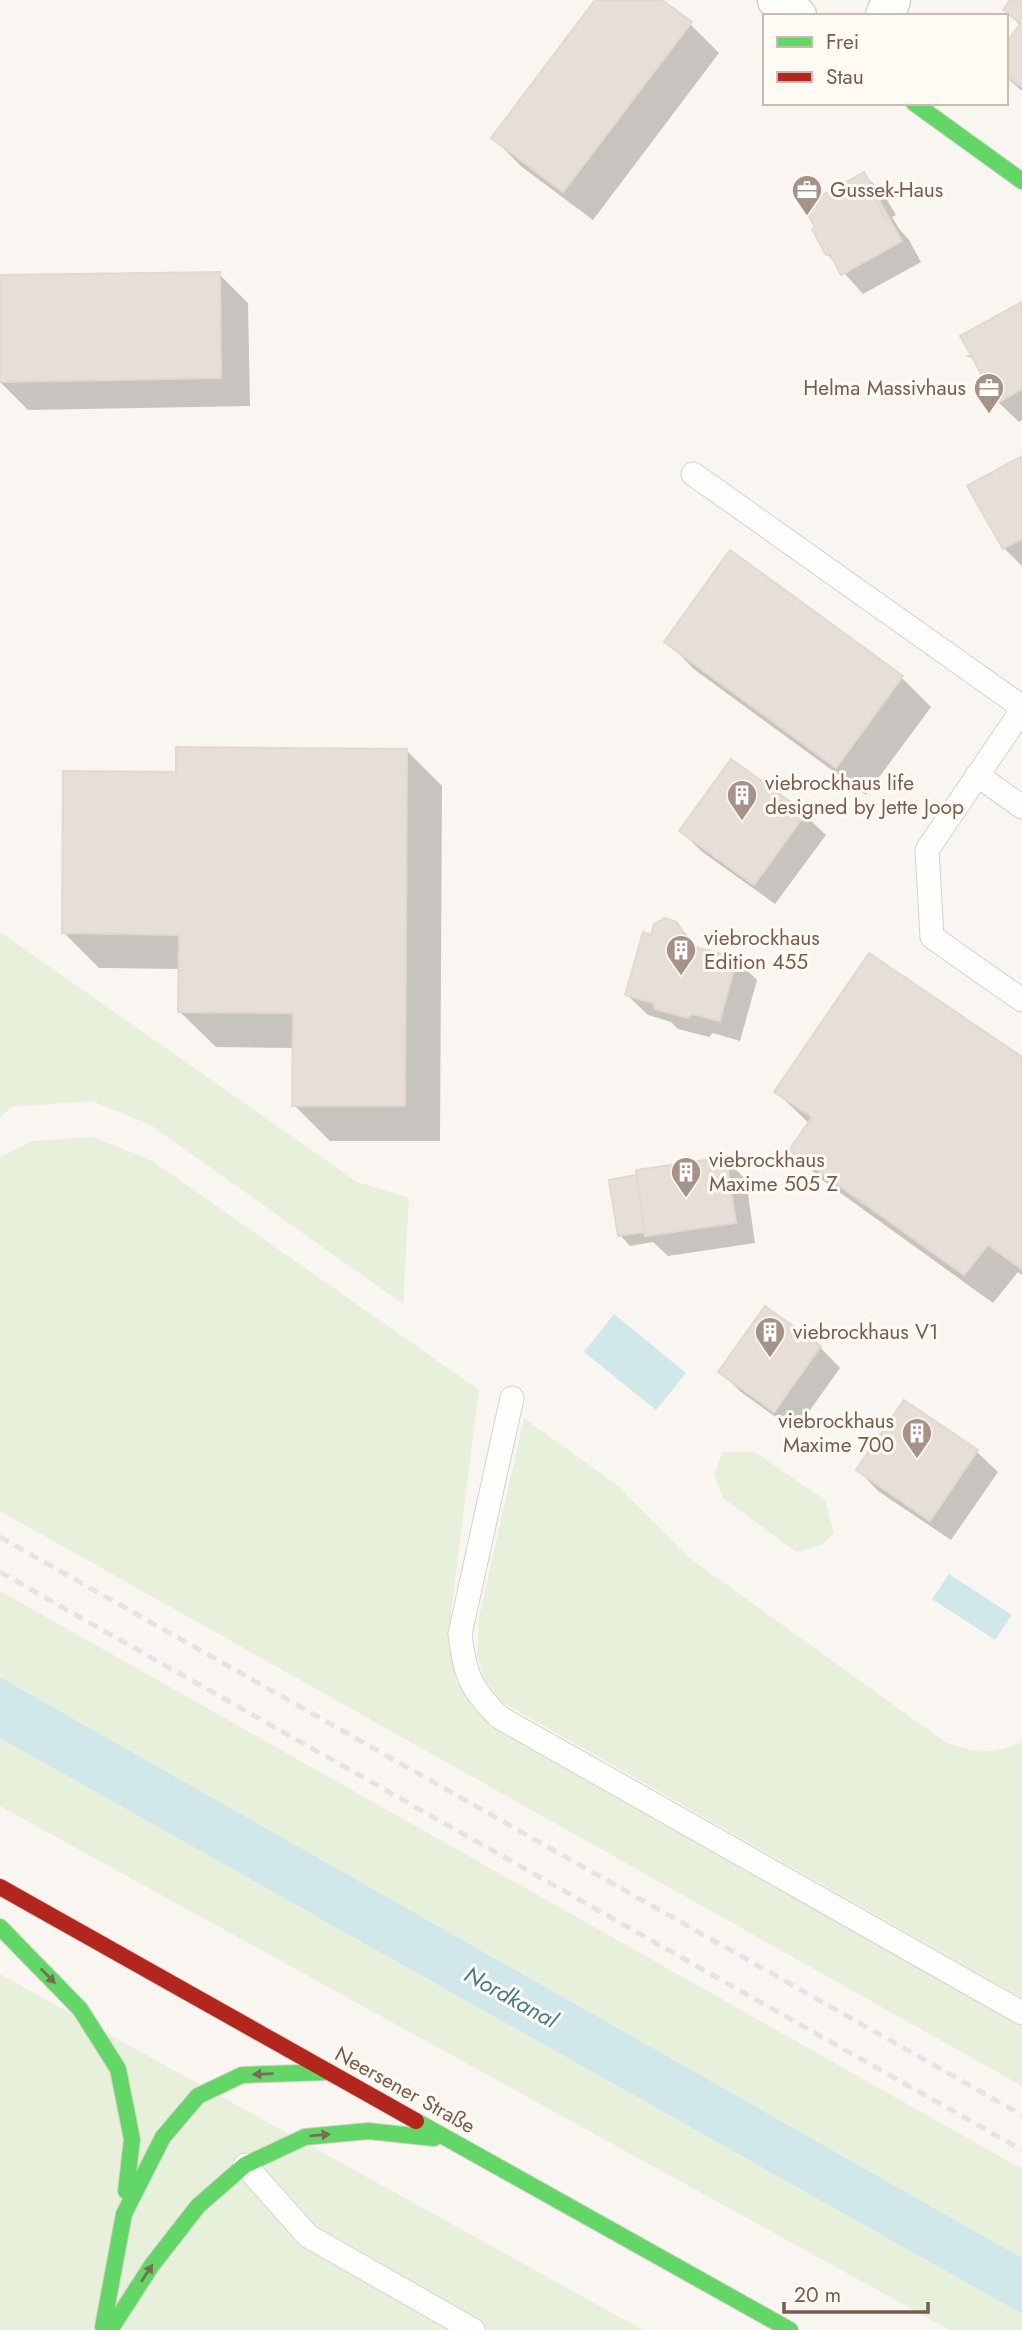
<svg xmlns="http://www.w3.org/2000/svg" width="1022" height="2330" font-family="Jost,sans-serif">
<rect width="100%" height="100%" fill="#f9f5f0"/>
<!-- green -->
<path fill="#e7f0db" d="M0 932 357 1182 409 1198 403 1304 149 1124 92 1101 11 1107 0 1118Z
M93 1137 151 1160 479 1390 449 1629 456 1681 490 1727 545 1755 1022 2027V2086L0 1511V1157L33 1141Z
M524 1418 618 1486 688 1557 945 1742C975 1753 992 1756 1022 1742V1998L502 1702 485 1680 477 1654 479 1618Z
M723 1452H755L825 1500 834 1533 822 1545 796 1552 723 1498 714 1474Z
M0 1591 1022 2169V2258L0 1677Z
M0 1738 1022 2314V2330H950L0 1806Z
M0 1974 643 2330H0Z"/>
<!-- water -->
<path fill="#d0e8ea" d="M614 1314 686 1373 656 1410 584 1352Z
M949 1574 1012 1615 995 1640 932 1599Z
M0 1677 1022 2258V2314L0 1738Z"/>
<!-- shadow -->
<path fill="#0003" d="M598 0H659L690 24 719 53 593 220 522 167 493 138Z
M1012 0H1022V91L1006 77V46L1021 26 1005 10Z
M864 174 884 195 896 215 892 217 900 230 909 240 921 262 863 294 827 254Z
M219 274 248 303 250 406 28 410 0 382V277Z
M1022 304V420L1019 422 998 402Z
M1022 458V566L1004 548Z
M731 553 902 678 931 707 866 795 695 670 666 641Z
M407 751 442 786 440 1141H330L294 1105V1048L216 1047 180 1012V969L99 968 64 933 178 774Z
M731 761 805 815 826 835 775 904 701 851 681 831Z
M676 923 700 950 736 960 757 980 740 1041 713 1033 709 1037 678 1029 671 1022 648 1015 627 995 652 937Z
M1022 1060V1275L1018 1272 993 1303 821 1179 791 1150 810 1124 776 1092Z
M726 1159 746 1180 755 1243 668 1256 653 1242 630 1246 620 1235 636 1177 639 1180Z
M820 1347 840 1368 795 1431 741 1392 720 1372Z
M905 1402 977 1452 998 1472 951 1540 878 1491 858 1470Z"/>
<!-- building -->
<path fill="#e6ded7" stroke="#e2d8d2" stroke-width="2" d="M595 0H662L692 22 563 192 491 138Z
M1010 0H1022V87L1006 76V43L1021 23 1003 10Z
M864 172 876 194 873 196 886 220 889 218 902 241 841 275 830 253 826 255 812 229 815 227 803 206Z
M876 194 889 218 886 220 873 196Z
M220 272 221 378 0 382V275Z
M1022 302V389L997 403 987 383 984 385 983 382 985 381 972 357 968 356 971 355 960 336Z
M1022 456V539L1003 549 967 486Z
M730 550 903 676 836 768 664 642Z
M176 747 407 749 405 1106H292L293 1013 178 1012 179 935 62 933 63 771 176 772Z
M731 759 806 813 754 885 679 831Z
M665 918 677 922 683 933 681 943 737 958 720 1021 692 1014 688 1018 674 1014 655 1009 653 1003 625 995 643 932 651 935 654 924Z
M869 953 1022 1057V1269L988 1245 964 1275 789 1150 812 1117 774 1092Z
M726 1157 736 1223 645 1236 636 1170Z
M636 1175 645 1232 618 1236 609 1180Z
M765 1306 821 1346 774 1412 718 1372Z
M904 1400 978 1450 930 1521 856 1470Z"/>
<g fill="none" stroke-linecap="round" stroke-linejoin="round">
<!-- lane casing -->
<g stroke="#d7d1cb" stroke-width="25">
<path id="lane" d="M693 474 1022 707
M1022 710 927 850 932 937 1022 1000
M977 775 1022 807
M512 1398 460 1634C465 1675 470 1688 499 1717L1022 2013
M245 2165 308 2236 473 2330"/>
</g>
<!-- street casing -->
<g stroke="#d7d1cb" stroke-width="41">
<path id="street" d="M777 0 797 16
M885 16 891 0"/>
</g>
<!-- fast casing -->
<g stroke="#d9d2cb" stroke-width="18">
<path id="fast" d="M914 103 1022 181
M0 1927 80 2009 118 2069 132 2139 126 2191
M416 2121 790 2330
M103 2327 124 2214 163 2137 198 2096 242 2075 329 2072
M110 2330 152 2265 198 2206 245 2165 305 2137 368 2131 434 2138"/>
</g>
<!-- jam casing -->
<g stroke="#d9d2cb" stroke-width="18">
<path id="jam" d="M0 1887 416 2121"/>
</g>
<!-- lane -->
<use href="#lane" stroke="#fefefd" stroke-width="23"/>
<!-- street -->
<use href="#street" stroke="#fefefd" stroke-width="38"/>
<!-- fast -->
<use href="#fast" stroke="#63d668" stroke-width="16"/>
<!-- jam -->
<use href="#jam" stroke="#b3261e" stroke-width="16"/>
<!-- rail -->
<path stroke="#e6e3e7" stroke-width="5" stroke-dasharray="10 7" stroke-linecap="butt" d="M0 1537 1022 2115
M0 1572 1022 2150"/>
</g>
<!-- one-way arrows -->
<defs><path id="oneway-solid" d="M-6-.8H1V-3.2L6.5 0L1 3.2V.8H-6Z" transform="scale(1.75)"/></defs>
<g fill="#776e51">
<use href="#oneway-solid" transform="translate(48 1976) rotate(46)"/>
<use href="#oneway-solid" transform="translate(263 2074) rotate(178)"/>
<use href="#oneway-solid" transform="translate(320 2135) rotate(-5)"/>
<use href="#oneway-solid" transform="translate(147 2273) rotate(-57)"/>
</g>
<!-- icons -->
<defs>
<g id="office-pin" transform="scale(1.575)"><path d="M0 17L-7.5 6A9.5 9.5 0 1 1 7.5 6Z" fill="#a69286" stroke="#fffaf3"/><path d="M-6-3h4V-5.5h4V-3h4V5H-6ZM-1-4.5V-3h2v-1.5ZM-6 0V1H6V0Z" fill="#fff"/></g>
<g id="building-pin" transform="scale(1.575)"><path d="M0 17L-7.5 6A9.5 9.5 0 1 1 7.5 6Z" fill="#a69286" stroke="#fffaf3"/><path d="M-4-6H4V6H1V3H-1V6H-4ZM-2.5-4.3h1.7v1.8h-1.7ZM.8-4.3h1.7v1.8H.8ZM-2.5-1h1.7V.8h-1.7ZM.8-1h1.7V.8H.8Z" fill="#fff"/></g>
</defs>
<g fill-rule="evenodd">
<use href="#office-pin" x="807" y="190"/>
<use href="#office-pin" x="989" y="388"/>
<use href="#building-pin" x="742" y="795"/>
<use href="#building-pin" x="681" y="950"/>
<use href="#building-pin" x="686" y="1172"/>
<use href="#building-pin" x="770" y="1332"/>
<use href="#building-pin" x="917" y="1433"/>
</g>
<g text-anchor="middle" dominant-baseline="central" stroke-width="6" stroke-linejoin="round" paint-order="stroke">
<!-- poi labels -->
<g font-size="21" fill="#7a5c4d" stroke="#fffaf3" text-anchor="start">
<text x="830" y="190">Gussek-Haus</text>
<text x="966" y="388" text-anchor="end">Helma Massivhaus</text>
<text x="765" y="783">viebrockhaus life<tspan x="765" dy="24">designed by Jette Joop</tspan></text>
<text x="704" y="938">viebrockhaus<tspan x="704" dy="24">Edition 455</tspan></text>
<text x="709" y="1160">viebrockhaus<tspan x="709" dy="24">Maxime 505 Z</tspan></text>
<text x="793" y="1332">viebrockhaus V1</text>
<text x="894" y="1421" text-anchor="end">viebrockhaus<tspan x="894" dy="24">Maxime 700</tspan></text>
</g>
<!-- street labels -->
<g font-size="21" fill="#7a5c4d" stroke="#fffaf3">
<text transform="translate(405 2090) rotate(29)">Neersener Straße</text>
</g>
<!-- water labels -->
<g font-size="23" font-style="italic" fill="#437c86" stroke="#fffaf3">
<text transform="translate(511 1997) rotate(29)">Nordkanal</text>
</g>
</g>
<!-- legend -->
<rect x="763" y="14" width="245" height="91" fill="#fffaf3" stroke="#cabbb1" stroke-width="2"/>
<rect x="777" y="37" width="35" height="10" fill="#63d668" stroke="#cabbb1" stroke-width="2"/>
<text x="826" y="49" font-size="21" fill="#7a5c4d">Frei</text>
<rect x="777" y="72" width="35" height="10" fill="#b3261e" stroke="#cabbb1" stroke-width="2"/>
<text x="826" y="84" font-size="21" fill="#7a5c4d">Stau</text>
<!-- scale -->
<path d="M784 2302v10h144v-10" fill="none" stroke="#7a5c4d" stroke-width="3.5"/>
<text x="794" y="2302" font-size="21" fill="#7a5c4d" stroke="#fffaf3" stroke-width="5" paint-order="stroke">20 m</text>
</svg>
